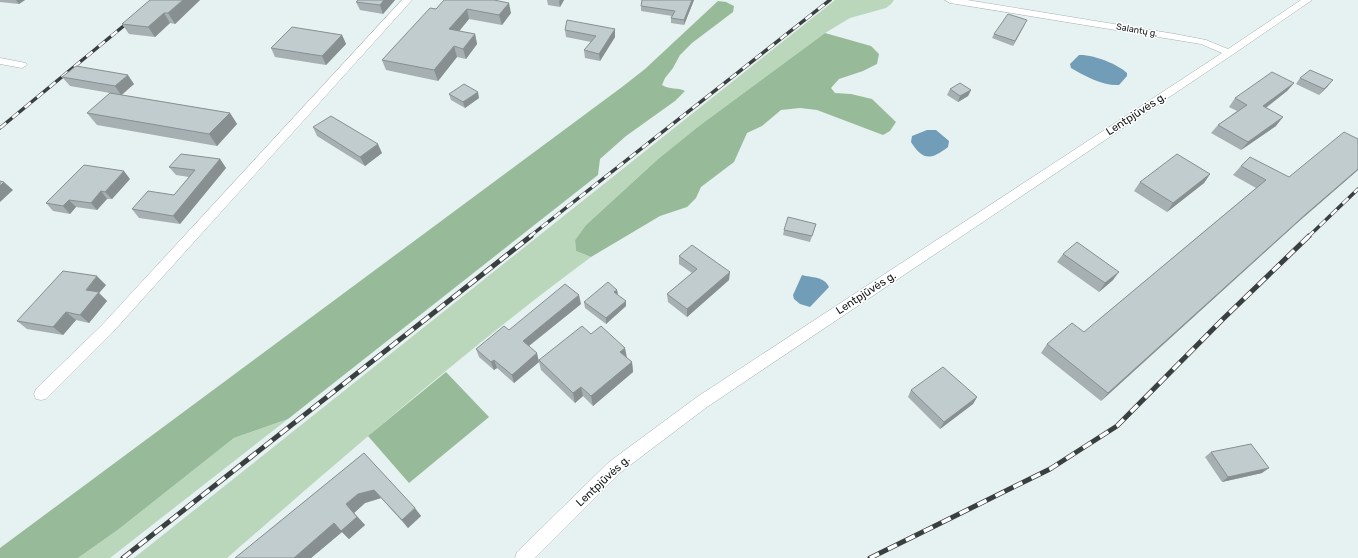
<svg xmlns="http://www.w3.org/2000/svg" width="1358" height="558" font-family="Rubik,sans-serif">
<rect width="100%" height="100%" fill="#e6f1f1"/>
<!-- green -->
<path fill="#bad7bb" d="M835 0H894L891 4 886 8 850 18 825 33 699 126 658 159 586 225 575 240 576 251 591 257C464 351 346 455 227 558H134Z
M288 419 110 558H78L119 529 234 438Z"/>
<!-- forest -->
<path fill="#97bb99" d="M718 1 726 2 734 6 733 12 692 43 680 55 673 68 665 78 662 85C670 90 677 87 685 91L675 101 626 136 600 159 598 175 288 419 234 438 119 529 78 558H0V548L622 87 645 69Z
M825 33 871 46 879 54 877 64 863 71 839 79 831 88 835 93 851 94 872 99 896 122 890 131 883 135 817 110 800 108 781 110 762 126 747 133 734 162 701 187 696 198 687 207 660 216 591 257 576 251 575 240 586 225 658 159 699 126Z
M446 372 489 417 409 483 368 436Z"/>
<!-- water -->
<path fill="#719db8" d="M1079 55C1092 54 1118 64 1127 73V76L1119 85C1103 86 1085 76 1071 68L1070 64Z
M927 130H936L949 141 948 147C931 160 923 161 911 142L912 136Z
M802 275C812 278 824 276 829 287L810 307 800 304 794 299 793 295Z"/>
<g fill="none" stroke-linecap="round" stroke-linejoin="round">
<!-- minor casing -->
<g stroke="#a7b1b0" stroke-width="1">
<path id="minor" d="M402 0H412L112 333 46 399 41 400 36 399 34 394 36 389 102 325Z
M945 0H967L1175 34 1206 40 1228 49 1301 0H1312L1232 55 707 407 621 472 535 558H515L517 552 609 462 697 397 1222 53 1201 44 950 3Z
M0 58 26 63 27 65 22 68 0 64Z"/>
</g>
<!-- minor -->
<use href="#minor" fill="#fff" fill-rule="evenodd"/>
<!-- rail-far1 casing -->
<g stroke="#3a3f3f" stroke-width="3.5">
<path id="rail-far1" d="M0 128 132 19
M529 237 830 0
M1308 237 1358 189"/>
</g>
<!-- rail casing -->
<g stroke="#3a3f3f" stroke-width="5">
<path id="rail" d="M123 558 531 236
M870 558 1050 469 1117 426 1223 319 1309 236"/>
</g>
<!-- rail-far1 -->
<use href="#rail-far1" stroke="#fff" stroke-width="2.5" stroke-dasharray="8" stroke-linecap="butt"/>
<!-- rail -->
<use href="#rail" stroke="#fff" stroke-width="3.5" stroke-dasharray="10" stroke-linecap="butt"/>
</g>
<!-- wall -->
<path fill="#a6afb2" d="M0 0H25L19 4 0 2Z
M150 0H200L175 24 170 23 155 37 129 34 122 24Z
M395 0 383 14 360 10 356 2Z
M444 0 511 13 502 25 469 19 459 31 475 34 477 44 466 59 457 57 438 81 386 70 382 60 436 9Z
M547 0H564L560 7 548 5Z
M642 0H694L684 25 671 23V18L672 16 641 11V6Z
M1025 24 1013 46 992 38 994 34Z
M615 29V37L600 61 585 58 584 50 591 42 566 37 565 30Z
M342 35 346 44 326 65 275 57 271 48Z
M62 77 134 84 122 95 230 113 237 124 217 146 97 125 87 113 110 93 70 86Z
M1300 78 1328 86 1319 95 1296 84Z
M1294 83 1287 91 1266 108 1276 126 1241 150 1211 133 1218 125 1237 111 1229 107 1235 98Z
M950 89 971 90 968 96 958 102 947 95Z
M449 94 479 98 465 108 451 100Z
M313 127 382 153 365 166 317 136Z
M1358 139V170L1297 223 1101 401 1041 353 1047 344 1084 332 1256 188 1233 175 1241 166 1289 177Z
M220 159 226 168 180 224 139 218 132 209 174 195 189 177 176 175 169 167Z
M1210 174 1204 183 1167 212 1134 191 1140 182Z
M130 179 112 199H107L97 210 76 207 70 214 53 211 46 203Z
M816 224 810 242 783 235 784 230Z
M1063 254 1113 280 1099 292 1057 262Z
M679 256 729 280 687 317 668 302 667 294 692 273 679 264Z
M106 285 99 293 107 301 89 323 76 320 63 335 27 329 17 321Z
M617 290 618 295 626 306 606 324 585 308 584 302Z
M581 304 529 346 539 360 591 334 626 357 632 362 633 372 593 406 583 396 575 403 541 370 539 362 514 383 497 368 494 370 479 357 476 349 509 330Z
M911 390 977 397 973 404 940 429 908 397Z
M1211 452 1262 473 1222 482 1205 457Z
M364 453 421 516 408 528 381 498 365 503 354 513 365 525 349 539 342 532 311 558H235Z"/>
<!-- shaded-wall -->
<path fill="#878f91" d="M16 0H25L19 4Z
M183 0H200L175 24 168 13Z
M384 0H395L383 14 380 5Z
M560 0H564L560 7 559 1Z
M692 0H694L684 25V20Z
M509 3 511 13 502 25 499 15Z
M467 9 469 19 452 40 449 29Z
M164 13 170 23 155 37 148 27Z
M1027 20 1025 24 1013 46 1015 41Z
M615 29V37L600 61 599 54Z
M475 34 477 44 466 59 463 49Z
M342 35 346 44 326 65 322 56Z
M454 46 457 57 438 81 434 70Z
M128 75 134 84 121 95 115 86Z
M1333 80 1328 86 1319 95 1324 89Z
M1294 83 1287 91 1256 115 1263 106Z
M971 90 968 96 958 102 960 96Z
M478 92 479 98 465 108 463 102Z
M230 113 237 124 217 146 209 134Z
M1283 117 1276 126 1241 150 1248 142Z
M378 144 382 153 365 166 360 157Z
M220 159 226 168 180 224 173 216Z
M1358 169V170L1297 223 1101 401 1108 393 1306 214Z
M124 171 130 179 112 199 105 192Z
M1210 174 1204 183 1167 212 1173 203Z
M4 182 13 190 0 202V186Z
M101 191 107 199 97 210 91 203Z
M69 200 76 207 70 214 63 206Z
M730 272 729 280 687 317V309Z
M1119 272 1113 280 1099 292 1105 283Z
M97 276 106 285 99 293 107 301 89 323 80 315 86 290Z
M617 290 618 295 614 292Z
M579 295 581 304 525 349 523 341Z
M626 301V306L606 324V318Z
M66 312 76 320 63 335 53 327Z
M625 348 627 358 620 352Z
M537 353 539 362 514 383 512 375Z
M494 360 497 368 494 370 491 362Z
M632 362 633 372 593 406 591 396Z
M581 387 583 396 575 403 573 393Z
M977 397 973 404 940 429 944 422Z
M1269 468 1262 473 1222 482 1228 477Z
M374 490 381 498 365 503 354 513 365 525 349 539 342 532 311 558H294L346 504 358 494Z
M415 508 421 516 408 528 402 520Z"/>
<!-- building -->
<path fill="#c1cccf" stroke="#878f91" d="M150 0H183L168 13H164L148 27 122 24Z
M358 0H384L380 5 356 2Z
M444 0H494L509 3 499 15 467 9 449 29 475 34 463 49 454 46 434 70 382 60 430 8 436 9Z
M642 0H692L684 20 671 18 675 11 641 6Z
M1008 14 1027 20 1015 41 994 34Z
M567 20 615 29 599 54 584 50 596 36 565 30Z
M292 27 342 35 322 56 271 48Z
M76 66 128 75 115 86 62 77Z
M1310 70 1333 80 1324 89 1300 78Z
M1272 72 1294 83 1263 106 1283 117 1248 142 1218 125 1247 105 1235 98Z
M960 83 971 90 960 96 950 89Z
M464 84 478 92 463 102 449 94Z
M110 93 230 113 209 134 87 113Z
M331 116 378 144 360 157 313 127Z
M1344 132 1358 139V169L1306 214 1108 393 1047 344 1072 323 1084 332 1266 180 1241 166 1250 157 1289 177Z
M181 154 220 159 173 216 132 209 148 191 174 195 195 170 169 167Z
M1177 154 1210 174 1173 203 1140 182Z
M84 165 124 171 105 192 101 191 91 203 69 200 63 206 46 203Z
M0 181 4 182 0 186Z
M788 217 816 224 812 236 784 230Z
M1077 242 1119 272 1105 283 1063 254Z
M692 245 730 272 687 309 667 294 697 269 679 256Z
M63 271 97 276 86 290 99 292 80 315 66 312 53 327 17 321Z
M608 282 617 290 614 292 626 301 606 318 584 302Z
M565 284 579 295 523 341 537 353 512 375 494 360 491 362 476 349 504 326 509 330Z
M582 326 591 334 601 326 625 348 620 352 632 362 591 396 581 387 573 393 539 360Z
M943 367 977 397 944 422 911 390Z
M1251 444 1269 468 1228 477 1211 452Z
M364 453 415 508 402 520 374 490 358 494 346 504 357 517 341 531 334 523 294 558H235Z"/>
<g text-anchor="middle" dominant-baseline="central" stroke-width="3" stroke-linejoin="round" paint-order="stroke">
<!-- far-street labels -->
<g font-size="9" fill="#121616" stroke="#fff">
<text transform="translate(1137 30) rotate(10)">Salantų g.</text>
</g>
<!-- street labels -->
<g font-size="11" fill="#121616" stroke="#fff">
<text transform="translate(1136 114) rotate(-33)">Lentpjūvės g.</text>
<text transform="translate(866 293) rotate(-33)">Lentpjūvės g.</text>
<text transform="translate(603 481) rotate(-43)">Lentpjūvės g.</text>
</g>
</g>
</svg>
